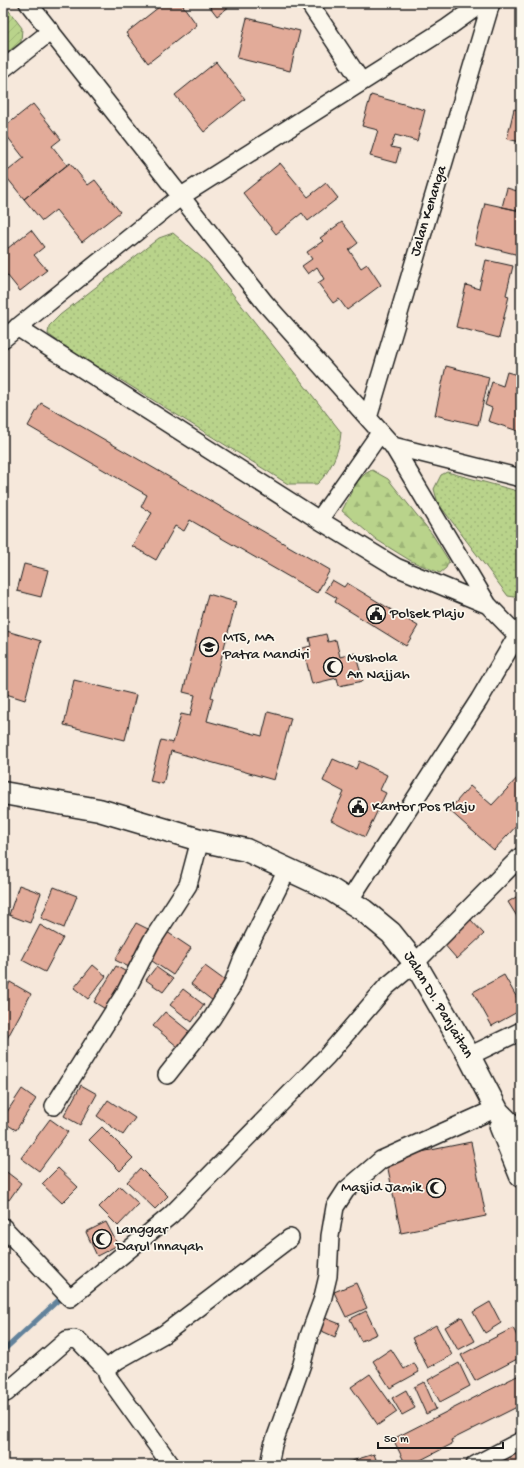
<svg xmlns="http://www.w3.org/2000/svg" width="524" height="1468" font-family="'Gochi Hand',sans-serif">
<defs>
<pattern id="grass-dots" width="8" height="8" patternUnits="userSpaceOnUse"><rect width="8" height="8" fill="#b9d38b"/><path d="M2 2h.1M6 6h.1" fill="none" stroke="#9eb577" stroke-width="1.8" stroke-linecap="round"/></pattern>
<pattern id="forest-firs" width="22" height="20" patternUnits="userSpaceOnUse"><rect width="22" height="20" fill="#b9d38b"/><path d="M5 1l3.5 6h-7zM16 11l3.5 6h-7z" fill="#9eb577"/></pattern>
<pattern id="garden-furrows" width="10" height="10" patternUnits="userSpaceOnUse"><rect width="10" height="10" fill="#b9d38b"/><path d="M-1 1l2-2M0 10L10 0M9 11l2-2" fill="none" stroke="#9eb577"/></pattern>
</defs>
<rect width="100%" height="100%" fill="#f6e8db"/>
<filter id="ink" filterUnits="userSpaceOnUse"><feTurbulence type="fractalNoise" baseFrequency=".025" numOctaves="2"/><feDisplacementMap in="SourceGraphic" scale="8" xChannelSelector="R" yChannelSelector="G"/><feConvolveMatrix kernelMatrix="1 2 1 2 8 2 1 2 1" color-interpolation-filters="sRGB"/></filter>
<g filter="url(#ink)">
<!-- grass -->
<path fill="url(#grass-dots)" stroke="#6a7854" d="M173 233 209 264 341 432C340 450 331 471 317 484H288L108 372 86 362 48 334 49 326 60 315 159 238Z
M447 472 521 492V598L508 596 438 503 434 489 441 475Z"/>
<!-- forest -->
<path fill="url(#forest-firs)" stroke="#6a7854" d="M372 470 388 479 432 534 449 561 446 568 440 573 411 561 377 540 342 511C350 496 356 476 372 470Z"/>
<!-- garden -->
<path fill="url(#garden-furrows)" stroke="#6a7854" d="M3 3 22 28 21 42 3 56Z"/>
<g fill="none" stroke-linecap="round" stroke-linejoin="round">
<!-- stream -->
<path stroke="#62829b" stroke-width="5" d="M3 1351 64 1295"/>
</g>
<!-- building -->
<path fill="#e2ab99" stroke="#1c1c1c" d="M164 3H181L197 25 148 63 126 33Z
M207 3H234L217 16Z
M247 18 300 31 290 71 237 58Z
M216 62 245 99 204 132 175 95Z
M371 95 425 110 417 141 395 135 391 147 400 149 396 163 370 156 378 130 362 126Z
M33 104 61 139 52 146 67 165 24 199 4 174 24 158 3 131V128Z
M514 109 521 111V142L507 139Z
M70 163 88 185 95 180 120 212 82 242 56 210 42 221 24 199Z
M280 163 308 197 326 183 338 198 308 221 302 213 276 234 243 193Z
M521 174V211L502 207 507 188 517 191Z
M485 203 521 211V245L519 255 475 244Z
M342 222 358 243 349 250 361 268 367 264 381 285 347 310 339 299 333 303 318 283 324 279 317 267 308 274 302 266 312 259 307 252 323 241 320 238Z
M31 230 44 247 34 255 47 270 20 291 3 270V252Z
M486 260 513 266 506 295 509 296 499 338 456 327 466 285 479 289Z
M446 366 489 377 478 425 435 415Z
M507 372 521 376V432L488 421 492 408 485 405 492 382 503 386Z
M41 403 330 570 317 593 190 520 184 531 175 526 156 560 132 546 152 513 141 507 147 495 28 426Z
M24 564 48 570 41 597 17 591Z
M332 580 344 587 347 583 418 626 406 646 335 602 337 598 325 591Z
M208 594 236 602 211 697 213 698 207 721 262 736 268 712 291 718 274 780 171 751 163 784 150 781 161 740 173 743 181 714 190 716 195 695 183 692Z
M3 630 41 641 25 700 3 693Z
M326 634 328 642 336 640 340 657 355 653 363 681 339 686 337 678 312 684 303 648 311 646 309 638Z
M74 680 136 695 125 740 64 725Z
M333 759 356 769 359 761 387 775 380 790 386 793 365 837 331 820 344 792 323 781Z
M521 774V821L494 850 449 810 470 786 492 805Z
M19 885 41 893 30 923 9 915Z
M54 887 77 896 64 928 41 918Z
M521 894V923L508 902Z
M470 919 484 934 457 959 443 943Z
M136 923 150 930 129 967 115 960Z
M40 925 63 938 45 972 22 960Z
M167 932 191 948 173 975 149 959Z
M93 965 106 976 88 999 74 988Z
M116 966 130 974 107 1010 94 1002Z
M205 966 227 982 213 1001 191 984Z
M156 967 173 979 163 992 146 980Z
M504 975 521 1005V1010L492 1026 473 992Z
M10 982 31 994 3 1046V996Z
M183 989 204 1005 192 1022 170 1005Z
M165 1012 190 1032 178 1047 153 1026Z
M81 1085 97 1094 80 1125 64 1116Z
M22 1089 36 1099 16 1130 3 1122V1118Z
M108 1100 135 1118 123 1135 97 1116Z
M50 1119 68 1132 39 1171 21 1158Z
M102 1127 133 1158 120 1171 89 1140Z
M471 1142 486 1216 401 1233 386 1159Z
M58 1168 78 1187 62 1203 42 1184Z
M140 1168 168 1196 155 1209 127 1182Z
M4 1170 21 1183 9 1200 3 1196Z
M120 1186 139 1204 118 1226 99 1207Z
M106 1222 118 1245 97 1256 86 1232Z
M356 1283 367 1308 346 1317 334 1292Z
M490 1302 501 1323 485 1333 473 1312Z
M366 1311 377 1334 361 1341 350 1319Z
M320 1316 340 1324 335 1337 315 1328Z
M462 1317 475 1341 458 1350 445 1327Z
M436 1325 452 1355 428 1368 412 1338Z
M513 1328 521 1344V1357L475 1381 461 1355Z
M391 1349 404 1369 414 1363 419 1372 390 1388 373 1361Z
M459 1363 470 1386 440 1402 428 1380Z
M370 1374 397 1412 378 1425 351 1387Z
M521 1374V1405L451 1440 452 1444 411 1465H406L393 1439Z
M424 1382 436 1409 426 1414 414 1387Z
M406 1390 415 1408 402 1415 392 1398Z
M521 1450V1465H504L501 1458Z
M374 1454 378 1465H339Z"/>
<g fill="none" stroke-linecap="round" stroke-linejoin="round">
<!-- minor casing -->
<g stroke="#1c1c1c" stroke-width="20">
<path id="minor" d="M28 3 265 303 393 446 488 605
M309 3 361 81
M3 69 51 31
M17 327 319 520 396 567 488 605 517 635
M3 339 180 197 447 28 482 3
M368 418 491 3
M393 446 521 478
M319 520 380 433
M349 901 479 700 521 629
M469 1056 521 1031
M167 1075 212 1018 232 986 242 960 288 868
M54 1106 125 993 151 942 188 885 200 840
M3 1227 70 1298 171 1215 327 1056 386 987 415 963 521 856
M3 1393H6L67 1340 74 1339 79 1341 106 1369
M171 1465 108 1377 106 1369 118 1360 164 1334 290 1238
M269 1465 273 1445 302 1364 309 1336 322 1301 328 1276 330 1236 335 1207 346 1190 381 1160 497 1108
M475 1465 521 1441"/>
</g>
<!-- secondary casing -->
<g stroke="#1c1c1c" stroke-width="25">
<path id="secondary" d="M3 793 99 810 200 840 246 850 330 889 363 910 391 933 415 963 469 1056 498 1112 515 1129 521 1142
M501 1127 521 1176"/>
</g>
<!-- minor -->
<use href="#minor" stroke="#fbf7ec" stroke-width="17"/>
<!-- secondary -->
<use href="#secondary" stroke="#fbf7ec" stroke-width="22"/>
</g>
</g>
<!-- icons -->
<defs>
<g id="civic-ring" transform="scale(1)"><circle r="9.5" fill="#fbf7ec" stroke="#1c1c1c" stroke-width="1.5"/><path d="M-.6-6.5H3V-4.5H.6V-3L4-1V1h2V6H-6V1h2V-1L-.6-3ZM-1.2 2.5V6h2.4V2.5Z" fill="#1c1c1c"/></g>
<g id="school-ring" transform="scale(1)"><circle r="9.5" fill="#fbf7ec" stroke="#1c1c1c" stroke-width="1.5"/><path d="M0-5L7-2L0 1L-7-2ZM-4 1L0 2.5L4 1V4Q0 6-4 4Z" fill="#1c1c1c"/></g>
<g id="mosque-ring" transform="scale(1)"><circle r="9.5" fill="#fbf7ec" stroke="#1c1c1c" stroke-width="1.5"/><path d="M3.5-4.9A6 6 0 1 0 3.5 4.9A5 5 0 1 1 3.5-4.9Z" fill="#1c1c1c"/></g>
</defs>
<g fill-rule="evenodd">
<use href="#civic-ring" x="376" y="614"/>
<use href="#school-ring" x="209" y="647"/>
<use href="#mosque-ring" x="333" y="667"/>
<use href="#civic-ring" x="358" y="807"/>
<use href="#mosque-ring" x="436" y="1188"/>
<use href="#mosque-ring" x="102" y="1239"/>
</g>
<g text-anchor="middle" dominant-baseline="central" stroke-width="3.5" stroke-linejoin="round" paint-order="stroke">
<!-- street labels -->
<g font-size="15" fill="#1c1c1c" stroke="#fbf7ec">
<text transform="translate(429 211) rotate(-73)">Jalan Kenanga</text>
<text transform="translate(438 1005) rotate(59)">Jalan DI. Panjaitan</text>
</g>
<!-- poi labels -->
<g font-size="15" fill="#1c1c1c" stroke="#fbf7ec" text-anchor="start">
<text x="390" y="614">Polsek Plaju</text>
<text x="223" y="638">MTS, MA<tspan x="223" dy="17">Patra Mandiri</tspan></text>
<text x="347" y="658">Mushola<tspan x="347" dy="17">An Najjah</tspan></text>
<text x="372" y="807">Kantor Pos Plaju</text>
<text x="422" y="1188" text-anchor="end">Masjid Jamik</text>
<text x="116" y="1230">Langgar<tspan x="116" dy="17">Darul Innayah</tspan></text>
</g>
</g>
<!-- margin -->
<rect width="524" height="1468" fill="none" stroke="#fbf7ec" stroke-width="16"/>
<rect x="8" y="8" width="508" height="1452" fill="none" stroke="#1c1c1c" stroke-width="1.5" filter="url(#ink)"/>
<!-- scale -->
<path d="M378 1442v6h125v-6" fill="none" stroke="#1c1c1c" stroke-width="2"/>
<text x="384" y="1442" font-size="12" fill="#1c1c1c" stroke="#fbf7ec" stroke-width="3" paint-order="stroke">50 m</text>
</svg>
